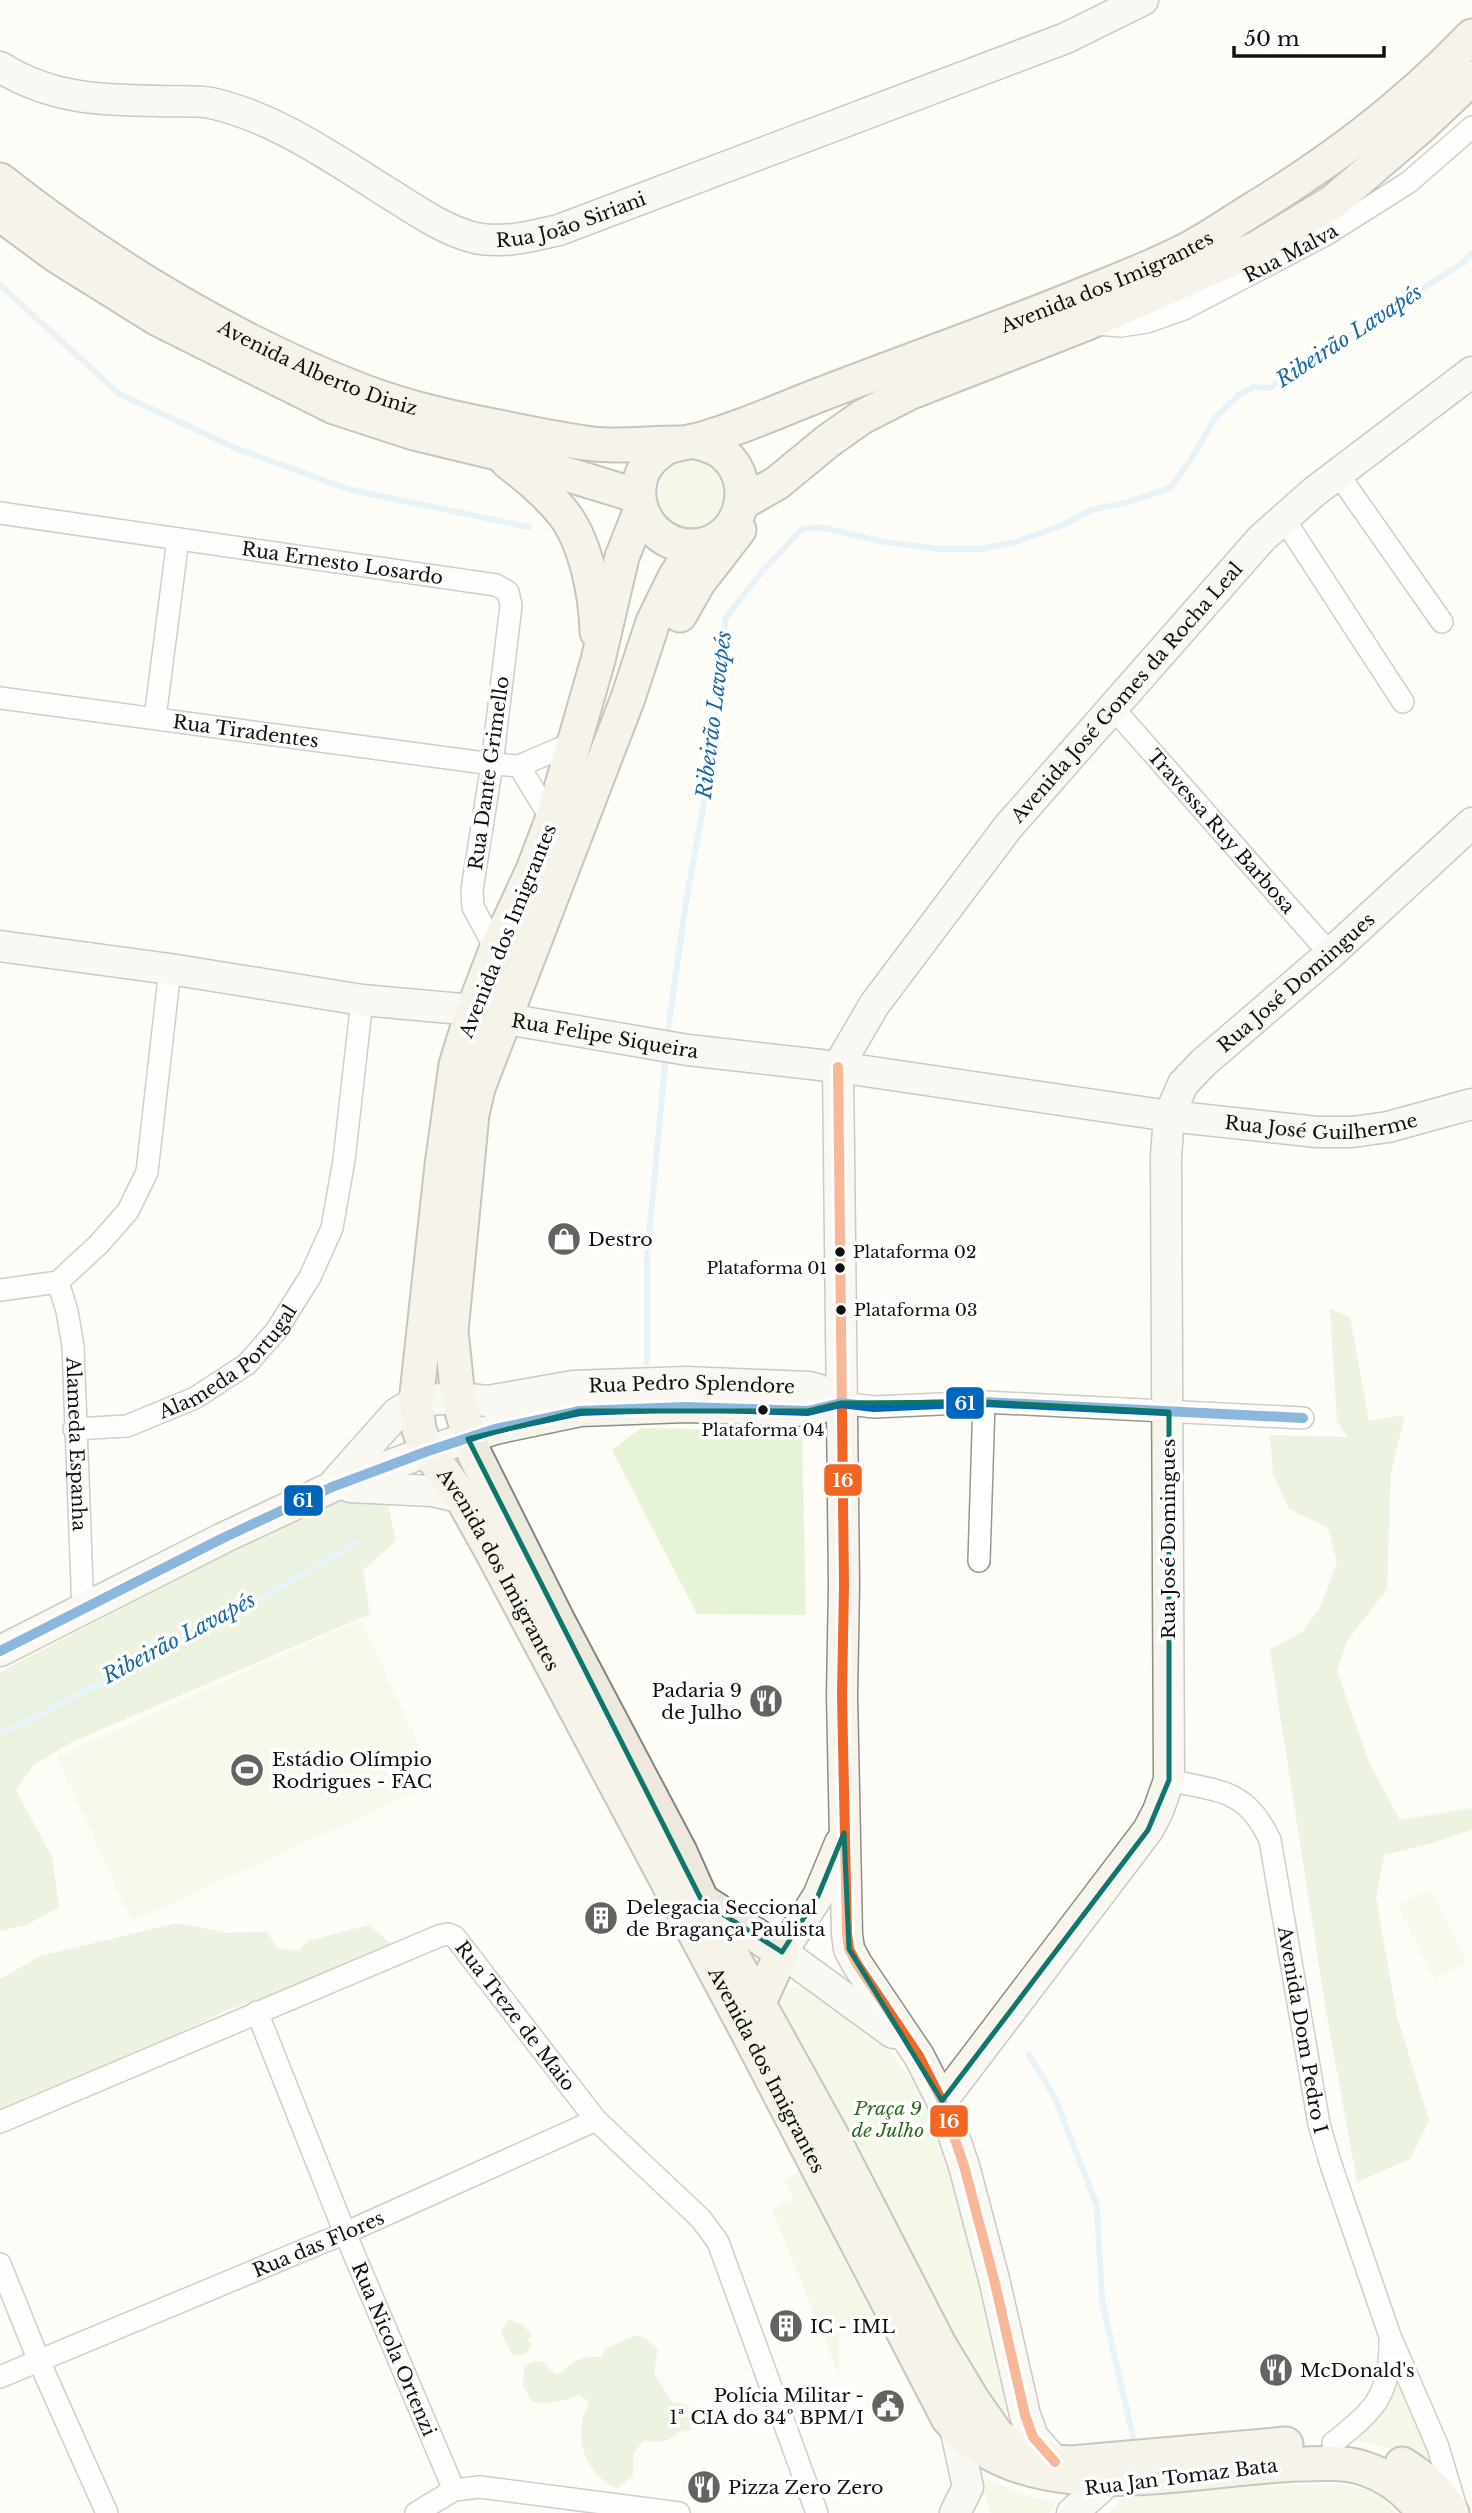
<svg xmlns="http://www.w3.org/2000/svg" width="1472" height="2513" font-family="'Libre Baskerville',serif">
<rect width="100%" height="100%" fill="#fdfcf7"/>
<!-- green -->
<path fill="#e7f3d7" d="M705 454 731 482 724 519 689 535 656 517 651 479 667 459Z
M641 1428 802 1431 806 1615 697 1614 612 1450Z
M797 1986 826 1997 890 2051 930 2104 983 2279 1004 2394 1005 2413 1002 2416 987 2407 783 2010C780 1995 784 1992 797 1986Z
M808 2166 847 2233 835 2240 875 2319 839 2334V2375L772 2209 794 2198 784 2180Z
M1395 2377 1417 2425 1435 2472 1396 2450 1357 2440C1376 2420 1385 2402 1395 2377Z
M979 2475 1026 2496 1056 2502 1049 2513H991Z
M1341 2484 1376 2492 1396 2513H1109L1123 2498 1267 2485Z"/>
<!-- forest -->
<path fill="#d8eac5" d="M1330 1309 1350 1317 1369 1421 1405 1415 1391 1472 1387 1589 1347 1641 1337 1671 1369 1762 1400 1820 1472 1808V1830L1433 1843 1384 1855 1376 1898 1397 2016 1429 2120 1410 2159 1357 2182 1326 2011 1270 1650 1302 1632 1320 1608 1337 1563 1328 1528 1289 1509 1273 1474 1270 1435 1348 1437 1337 1421Z
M330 1500H387L396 1541 363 1570 370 1614 72 1742 34 1765 16 1790 52 1857 59 1907 26 1925 0 1931V1672Z
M177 1923 228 1933 267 1931 277 1948 299 1951 308 1941 369 1925 397 1949 345 1970 230 2009 0 2116V1979L40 1956Z
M508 2319 523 2325 532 2336 527 2341 531 2344 530 2350 521 2355 512 2354 501 2333Z
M636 2335 645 2338 658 2349 654 2373 672 2402 687 2405 691 2430 680 2432 664 2442 643 2441 633 2454V2476L617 2488C591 2477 578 2451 582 2423 583 2416 587 2408 589 2401L579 2395C563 2402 550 2404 532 2402L523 2385 524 2367 534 2361 543 2362 556 2375C564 2373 564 2369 570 2364 579 2357 591 2357 601 2357L606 2349Z"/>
<!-- pitch -->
<path fill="#f0f6e1" d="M361 1619 436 1783 132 1921 57 1757Z
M1431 1889 1467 1963 1434 1979 1398 1905Z"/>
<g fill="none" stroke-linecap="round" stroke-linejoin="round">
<!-- stream -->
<path stroke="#cde8f7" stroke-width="6" d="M0 285 118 393 235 448 351 490 529 527
M667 1037 686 902 715 742 725 619 760 574 802 529 820 527 879 541 938 549H981L1016 542 1063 525 1091 510 1125 503 1170 488 1190 461 1215 418 1239 395 1254 387 1269 388 1464 262 1472 253
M647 1363V1257L666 1054
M0 1733 16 1727 256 1601 357 1543
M1029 2055 1055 2098 1097 2206 1102 2301 1134 2441"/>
<!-- street casing -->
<g stroke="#979795" stroke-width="24">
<g id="street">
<path id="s1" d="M1095 324 1121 326 1147 322 1184 309 1264 267 1327 234 1409 182 1472 127"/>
<path d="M1338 474 1442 622"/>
<path id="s2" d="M0 513 496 585 508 592 511 605 492 764 472 890 473 907 496 950"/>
<path d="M1284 519 1403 702"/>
<path id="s3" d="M0 698 492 764 519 766 575 742"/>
<path id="s4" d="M1113 708 1330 954"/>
<path d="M155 718 178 539"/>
<path d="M519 766 552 820"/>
<path d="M58 1282 99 1244 128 1211 147 1172 170 969"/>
<path id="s5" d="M58 1282 67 1311 73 1346 83 1611"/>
<path d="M0 1290 58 1282"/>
<path d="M841 1403 874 1407 984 1402 1303 1418"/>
<path id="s6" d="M74 1429 127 1426 195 1398 247 1364 276 1331 310 1277 332 1228 344 1160 362 1000"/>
<path d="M979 1561 984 1402"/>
<path id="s7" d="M1169 1780C1219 1792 1246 1788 1270 1840L1319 2124 1331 2165 1390 2336 1438 2447 1455 2504"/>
<path id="s8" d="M257 2012 345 2233 454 2490"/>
<path id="s9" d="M0 2122 439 1936 448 1934 455 1937 596 2120 701 2219 718 2242 817 2513"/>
<path d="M0 2264 39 2361 107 2513"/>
<path id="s10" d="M0 2377 345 2233 596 2120"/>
<path d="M1333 2443C1374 2410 1390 2397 1390 2341"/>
<path d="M416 2513 454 2490 480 2487 679 2513"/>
</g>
</g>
<!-- secondary casing -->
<g stroke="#8e8d8b" stroke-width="33">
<g id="secondary">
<path id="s11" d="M0 67C51 99 100 100 158 101 175 102 195 100 211 103 277 118 334 159 390 194 417 211 444 230 475 238 503 244 532 236 559 230L1066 38 1143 0"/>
<path id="s12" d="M0 946 170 969 362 1000 473 1010 507 1019 688 1050 838 1067 1169 1116 1317 1132H1352L1388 1127 1472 1104"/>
<path d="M838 1067 844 1585 842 1695 847 1934 849 1949 857 1964 919 2056 942 2101 964 2166 994 2279 1025 2415 1033 2437 1055 2462"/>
<path id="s13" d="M838 1067 874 1005 1008 827 1262 538 1314 492 1472 372"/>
<path id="s14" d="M334 1484 397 1413 409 1406 429 1400 458 1398 488 1401 573 1386 686 1382 809 1387 817 1389 841 1403"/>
<path d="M350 1487 432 1491 462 1498"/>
<path d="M0 1651 223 1538 332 1487 428 1451 495 1429 580 1411 686 1407 808 1411 841 1403"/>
<path d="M840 1843 818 1896 782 1952 893 2033"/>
<path id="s15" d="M942 2101 1148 1830 1158 1811 1169 1780 1166 1157 1169 1116 1183 1084 1203 1063 1330 954 1472 823"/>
<path d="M955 2513 968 2487 956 2432"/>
<path d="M1072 2513 1099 2489"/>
</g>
</g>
<!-- primary casing -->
<g stroke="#858482" stroke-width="37">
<g id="primary">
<path id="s16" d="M0 180C106 264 238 344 365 392 410 409 457 419 504 428 533 434 563 440 593 444 620 447 650 443 677 443"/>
<path d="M0 214 57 256 158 319 334 407 414 433 497 453 638 496"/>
<path id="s17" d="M692 441C704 444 716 446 725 455 758 484 740 544 694 546 659 547 633 515 640 481 642 470 650 459 660 452 670 443 682 444 694 441 733 431 771 414 809 399 896 365 985 334 1072 299 1111 283 1152 268 1190 248 1209 238 1228 225 1247 213 1332 161 1403 108 1472 36"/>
<path d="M507 461C527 477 547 493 563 513 586 542 596 595 597 632"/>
<path d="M742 503 777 483 828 441 862 417 909 393 1085 324 1257 248 1334 201 1419 128 1472 78"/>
<path id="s18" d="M641 509 622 557 598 660 552 820 533 870 496 950 473 1010 456 1065 442 1165 416 1403 419 1430 428 1451 462 1498 491 1550 747 2031 948 2418C1025 2513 1183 2469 1298 2464 1319 2464 1345 2461 1366 2469 1390 2477 1409 2493 1424 2513"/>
<path d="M695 546 675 577 653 622 628 698 478 1088 472 1114 451 1331 458 1398 475 1455 558 1621 680 1852 702 1901 833 2138 939 2344 972 2399 997 2435 1013 2447 1055 2462 1071 2463 1286 2444"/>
<path d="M680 615 698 583 739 530"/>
<path d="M704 1902 782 1952 753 2016"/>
<path d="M1402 2464C1424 2477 1439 2492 1452 2513"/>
</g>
</g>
<!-- street -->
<use href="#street" stroke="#fffffe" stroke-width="21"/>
<!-- secondary -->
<use href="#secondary" stroke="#f6f4eb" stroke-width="30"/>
<!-- primary -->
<use href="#primary" stroke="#ede9dc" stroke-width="33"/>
<!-- bus-1 casing -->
<g stroke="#fff" stroke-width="16">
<path id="bus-1" d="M838 1067 844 1585 842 1695 847 1934 849 1949 857 1964 919 2056 942 2101 964 2166 994 2279 1025 2415 1033 2437 1055 2462"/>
</g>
<!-- bus-2 casing -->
<g stroke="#fff" stroke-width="16">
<path id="bus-2" d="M0 1651 223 1538 332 1487 428 1451 495 1429 580 1411 686 1407 808 1411 841 1403 874 1407 984 1402 1303 1418"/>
</g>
<!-- bus-1 -->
<use href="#bus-1" stroke="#f26522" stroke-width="10"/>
<!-- bus-2 -->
<use href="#bus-2" stroke="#0065bd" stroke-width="10"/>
</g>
<!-- marked area -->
<path d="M0 0H1472V2513H0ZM984 1402 1169 1412V1780L1148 1830 942 2101 849 1949 844 1833 818 1896 782 1952 702 1901 468 1439 580 1411H808L841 1403Z" fill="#fdfcf7" fill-opacity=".55" fill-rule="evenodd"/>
<path fill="none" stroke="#0f766e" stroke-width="5" stroke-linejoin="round" d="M984 1402 1169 1412V1780L1148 1830 942 2101 849 1949 844 1833 818 1896 782 1952 702 1901 468 1439 580 1411H808L841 1403Z"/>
<!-- icons -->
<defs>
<g id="shop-disc" transform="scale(1.75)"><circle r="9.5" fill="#646362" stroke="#fff"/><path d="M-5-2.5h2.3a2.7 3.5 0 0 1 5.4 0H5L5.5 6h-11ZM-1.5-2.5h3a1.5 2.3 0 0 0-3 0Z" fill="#fff"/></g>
<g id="restaurant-disc" transform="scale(1.75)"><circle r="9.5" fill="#646362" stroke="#fff"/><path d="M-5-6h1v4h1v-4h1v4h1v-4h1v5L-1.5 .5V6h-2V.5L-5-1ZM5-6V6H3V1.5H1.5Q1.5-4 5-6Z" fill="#fff"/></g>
<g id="stadium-disc" transform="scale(1.75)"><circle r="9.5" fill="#646362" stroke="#fff"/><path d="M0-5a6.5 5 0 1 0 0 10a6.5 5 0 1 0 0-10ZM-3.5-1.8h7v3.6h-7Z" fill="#fff"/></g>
<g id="building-disc" transform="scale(1.75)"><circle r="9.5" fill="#646362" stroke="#fff"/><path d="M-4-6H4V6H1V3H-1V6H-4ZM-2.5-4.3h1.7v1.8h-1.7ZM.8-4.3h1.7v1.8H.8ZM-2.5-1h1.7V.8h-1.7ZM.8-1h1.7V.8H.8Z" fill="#fff"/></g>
<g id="civic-disc" transform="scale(1.75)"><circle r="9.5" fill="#646362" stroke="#fff"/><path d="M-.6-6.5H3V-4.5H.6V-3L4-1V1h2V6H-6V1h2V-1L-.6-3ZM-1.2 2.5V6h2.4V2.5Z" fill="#fff"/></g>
</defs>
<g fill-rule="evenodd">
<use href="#shop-disc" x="564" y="1239"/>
<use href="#restaurant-disc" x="766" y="1701"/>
<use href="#stadium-disc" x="247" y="1770"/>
<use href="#building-disc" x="601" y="1918"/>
<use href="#building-disc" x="786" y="2326"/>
<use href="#restaurant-disc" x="1276" y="2370"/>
<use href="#civic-disc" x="888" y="2406"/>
<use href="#restaurant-disc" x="704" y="2487"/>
</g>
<!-- markers -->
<g fill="#111" stroke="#fff" stroke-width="2.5">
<circle cx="840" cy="1252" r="6"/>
<circle cx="840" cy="1268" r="6"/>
<circle cx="841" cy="1310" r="6"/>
<circle cx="763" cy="1410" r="6"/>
</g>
<g text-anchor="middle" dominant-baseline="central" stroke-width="7" stroke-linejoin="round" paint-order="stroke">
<!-- bus labels -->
<g font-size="17" fill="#111" stroke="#fff" text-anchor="start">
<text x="853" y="1252">Plataforma 02</text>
<text x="827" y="1268" text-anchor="end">Plataforma 01</text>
<text x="854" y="1310">Plataforma 03</text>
<text x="763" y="1430" text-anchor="middle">Plataforma 04</text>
</g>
<!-- street labels -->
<g font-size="19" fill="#111" stroke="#fff">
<text stroke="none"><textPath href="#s11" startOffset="614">Rua João Siriani</textPath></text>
<text stroke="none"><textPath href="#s1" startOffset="212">Rua Malva</textPath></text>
<text stroke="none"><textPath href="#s17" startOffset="770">Avenida dos Imigrantes</textPath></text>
<text stroke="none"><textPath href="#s16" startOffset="371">Avenida Alberto Diniz</textPath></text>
<text stroke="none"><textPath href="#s2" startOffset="346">Rua Ernesto Losardo</textPath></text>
<text stroke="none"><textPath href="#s13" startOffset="474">Avenida José Gomes da Rocha Leal</textPath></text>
<text stroke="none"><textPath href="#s3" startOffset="248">Rua Tiradentes</textPath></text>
<text transform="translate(489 773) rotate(-82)">Rua Dante Grimello</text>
<text stroke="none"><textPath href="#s4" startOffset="164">Travessa Ruy Barbosa</textPath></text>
<text transform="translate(508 931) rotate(-68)">Avenida dos Imigrantes</text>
<text stroke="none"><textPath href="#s15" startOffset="1246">Rua José Domingues</textPath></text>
<text stroke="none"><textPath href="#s12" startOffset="612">Rua Felipe Siqueira</textPath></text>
<text stroke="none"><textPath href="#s12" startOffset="1335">Rua José Guilherme</textPath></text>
<text stroke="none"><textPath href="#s6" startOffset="175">Alameda Portugal</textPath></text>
<text stroke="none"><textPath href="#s14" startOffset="394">Rua Pedro Splendore</textPath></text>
<text stroke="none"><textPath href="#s5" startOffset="164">Alameda Espanha</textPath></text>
<text transform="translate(1168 1539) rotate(-90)">Rua José Domingues</text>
<text stroke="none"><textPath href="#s18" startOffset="1116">Avenida dos Imigrantes</textPath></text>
<text stroke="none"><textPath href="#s9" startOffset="593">Rua Treze de Maio</textPath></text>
<text stroke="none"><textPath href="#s7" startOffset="317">Avenida Dom Pedro I</textPath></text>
<text stroke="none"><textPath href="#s18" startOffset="1684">Avenida dos Imigrantes</textPath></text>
<text stroke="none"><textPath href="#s10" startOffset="345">Rua das Flores</textPath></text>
<text stroke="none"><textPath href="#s8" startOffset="364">Rua Nicola Ortenzi</textPath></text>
<text transform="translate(1181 2477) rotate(-7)">Rua Jan Tomaz Bata</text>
</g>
<!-- poi labels -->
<g font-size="19" fill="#111" stroke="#fff" text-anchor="start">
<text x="588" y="1239">Destro</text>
<text x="742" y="1690" text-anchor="end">Padaria 9<tspan x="742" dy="22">de Julho</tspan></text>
<text x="272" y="1759">Estádio Olímpio<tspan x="272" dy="22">Rodrigues - FAC</tspan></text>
<text x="626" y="1907">Delegacia Seccional<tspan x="626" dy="22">de Bragança Paulista</tspan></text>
<text x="810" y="2326">IC - IML</text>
<text x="1300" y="2370">McDonald's</text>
<text x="864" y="2395" text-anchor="end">Polícia Militar -<tspan x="864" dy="22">1ª CIA do 34º BPM/I</tspan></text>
<text x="728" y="2487">Pizza Zero Zero</text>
</g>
<!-- park labels -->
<g font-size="19" font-style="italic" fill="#2f6b1f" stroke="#fff">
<text x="888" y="2108">Praça 9<tspan x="888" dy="22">de Julho</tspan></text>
</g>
<!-- water labels -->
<g font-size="21" font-style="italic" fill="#1768a6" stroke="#fff">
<text transform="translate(1349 336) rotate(-33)">Ribeirão Lavapés</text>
<text transform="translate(714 715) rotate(-83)">Ribeirão Lavapés</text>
<text transform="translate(179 1638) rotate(-28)">Ribeirão Lavapés</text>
</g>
</g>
<g stroke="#fff" stroke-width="2.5">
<rect x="945" y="1386" width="40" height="34" rx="7" fill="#0065bd"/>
<rect x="823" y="1463" width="40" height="34" rx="7" fill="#f26522"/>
<rect x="283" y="1484" width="41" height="33" rx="7" fill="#0065bd"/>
<rect x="929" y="2104" width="40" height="34" rx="7" fill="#f26522"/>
</g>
<g font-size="19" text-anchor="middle" font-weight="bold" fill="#fff">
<text x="965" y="1410">61</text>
<text x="843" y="1487">16</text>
<text x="303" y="1507">61</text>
<text x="949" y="2128">16</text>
</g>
<!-- scale -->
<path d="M1234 46v10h150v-10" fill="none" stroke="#111111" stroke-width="3.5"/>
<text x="1244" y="46" font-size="21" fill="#111111" stroke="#ffffff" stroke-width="5" paint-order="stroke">50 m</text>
</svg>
